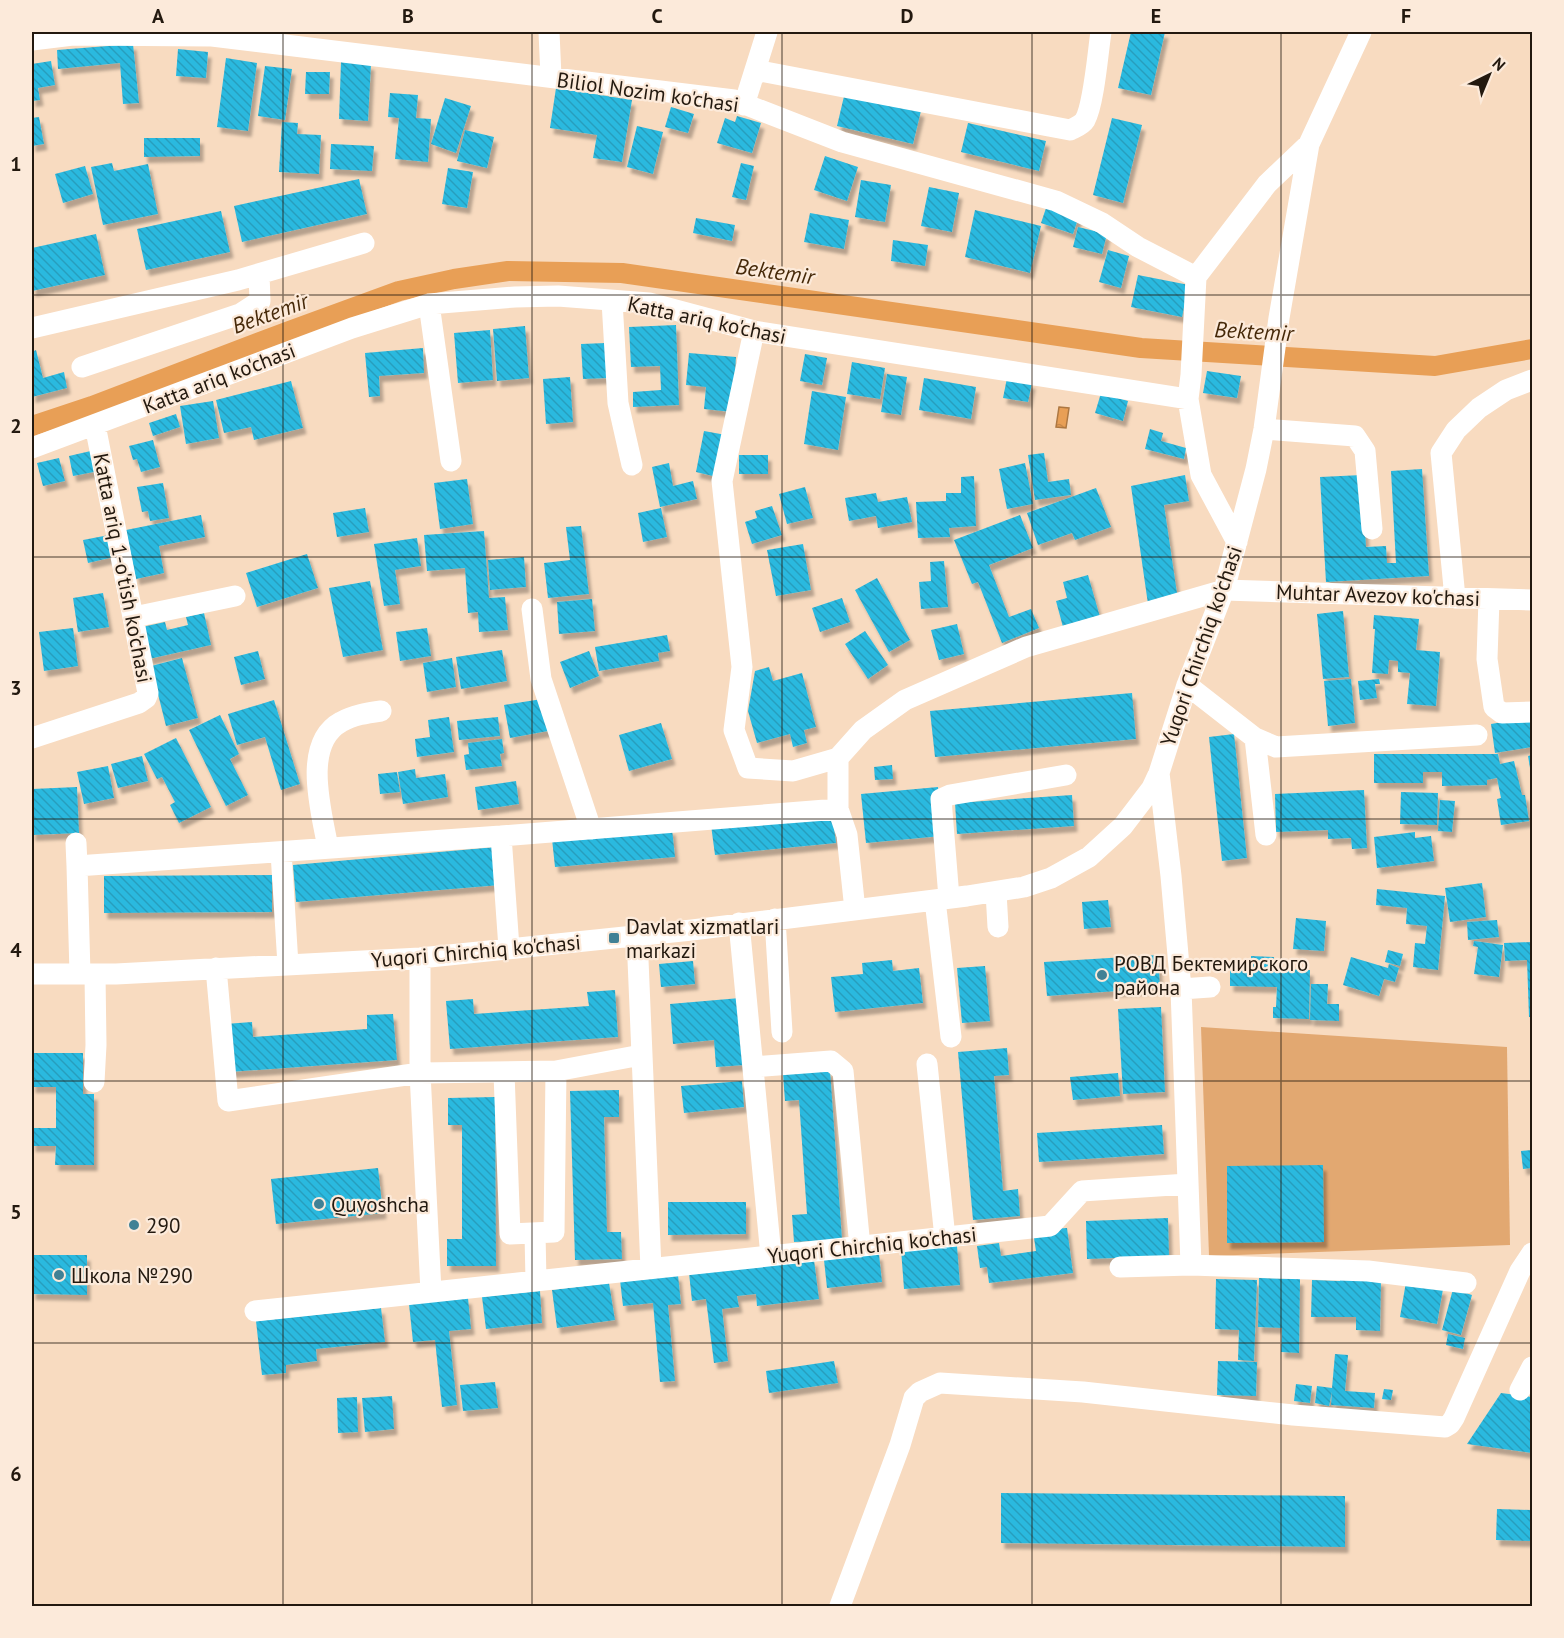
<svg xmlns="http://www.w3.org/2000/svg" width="1564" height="1638" font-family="'PT Sans',sans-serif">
<defs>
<pattern id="water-ripples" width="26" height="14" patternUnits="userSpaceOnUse" patternTransform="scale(1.5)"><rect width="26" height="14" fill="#e89f56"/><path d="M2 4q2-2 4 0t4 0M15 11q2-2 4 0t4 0" fill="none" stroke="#c7884a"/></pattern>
<pattern id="building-back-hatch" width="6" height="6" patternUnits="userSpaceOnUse" patternTransform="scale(1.5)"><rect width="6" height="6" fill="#2bb9df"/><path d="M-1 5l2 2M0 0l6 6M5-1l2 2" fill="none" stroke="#269ebe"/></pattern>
<filter id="shadow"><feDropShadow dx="3.5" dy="6" stdDeviation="1.5" flood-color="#0004"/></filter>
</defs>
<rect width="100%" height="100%" fill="#f8dbc0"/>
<!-- park -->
<path fill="#e2a871" d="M1201 1027 1507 1047 1510 1245 1209 1256Z"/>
<!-- water -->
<path fill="url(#water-ripples)" stroke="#ad7741" stroke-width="1.5" d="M1059 407 1069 408 1066 428 1056 427Z"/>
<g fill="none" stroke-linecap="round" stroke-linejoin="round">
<!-- canal -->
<path stroke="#e89f56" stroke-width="20" d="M32 426 92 406 289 331 399 291 454 279 508 271 622 273 1141 348 1435 366 1532 349"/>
</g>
<!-- building -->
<path fill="url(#building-back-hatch)" filter="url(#shadow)" d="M1131 32H1165L1151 95 1118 88Z
M133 44 139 103 123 104 120 63 58 69 57 50Z
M178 49 208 52 206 78 176 76Z
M226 58 257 63 248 131 217 127Z
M51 61 55 85 38 88 40 100 32 101V64Z
M341 62 371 64 368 121 339 119Z
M265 66 292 69 285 120 258 116Z
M306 72H330L329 94H305Z
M556 88 632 100 622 162 593 158 597 135 550 128Z
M845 92 921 111 913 144 837 126Z
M390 93 418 95 416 118 431 119 428 162 395 159 399 118 388 117Z
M445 98 471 106 456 153 431 144Z
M671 107 694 114 688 133 665 127Z
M737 116 761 123 752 153 717 143 725 118 735 122Z
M39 117 44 144 32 146V118Z
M1112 118 1142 125 1123 203 1093 195Z
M282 122 298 123 297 134 321 135 319 174 279 172Z
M968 123 1046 141 1039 171 961 152Z
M637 126 663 132 653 174 627 167Z
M465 130 494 137 487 168 457 161Z
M144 138H200V156L144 157Z
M331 144 374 146 372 171 330 169Z
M825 156 858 167 847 201 814 190Z
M112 163 114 171 148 164 158 214 103 225 91 167Z
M741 163 754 166 746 200 732 197Z
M85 166 93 194 63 203 55 174Z
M448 168 473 172 467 208 442 204Z
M359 179 367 214 242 242 234 206Z
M861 180 891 185 885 222 855 217Z
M929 187 959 193 952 232 921 226Z
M1047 205 1079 216 1073 234 1041 223Z
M975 210 1041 226 1030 273 965 257Z
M221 211 230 252 146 270 137 229Z
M810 213 849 220 844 249 804 242Z
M696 218 735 225 732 241 693 233Z
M1078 227 1107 234 1102 254 1073 247Z
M96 234 105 275 32 291V248Z
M893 240 928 245 925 266 891 261Z
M1108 250 1129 256 1121 288 1099 282Z
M1138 275 1189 285 1182 317 1131 307Z
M676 325 679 405 633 407V392L661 390 660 366 631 367 629 327Z
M525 326 529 378 497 381 493 329Z
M490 330 493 380 458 383 454 333Z
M606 343 608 378 583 379 581 344Z
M423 348 424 373 379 376 380 396 369 397 365 353Z
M36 350 43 378 64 372 67 388 32 397V352Z
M689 353 736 357 732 412 704 409 706 387 686 385Z
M805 354 827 358 822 385 800 381Z
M852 362 885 368 880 399 847 394Z
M1207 371 1241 376 1237 398 1203 393Z
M887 374 907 377 901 415 881 412Z
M570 377 573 422 546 424 543 379Z
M924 378 976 387 971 419 919 410Z
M1007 378 1032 383 1028 402 1003 398Z
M291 381 303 428 254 440 251 427 224 433 216 400Z
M812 391 846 397 838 450 804 444Z
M1101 393 1128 401 1123 421 1095 413Z
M213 401 219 438 186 444 180 406Z
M176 414 180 427 153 436 149 423Z
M1150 429 1163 433 1161 441 1186 448 1184 459 1145 449Z
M704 431 726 435 717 477 696 472Z
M153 440 160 467 141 472 137 459 133 460 129 446Z
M95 450 99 471 73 476 69 456Z
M1044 453 1048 482 1069 479 1071 495 1035 500 1028 455Z
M739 455H768V474H739Z
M59 458 65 481 43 486 37 463Z
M669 463 673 486 693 481 697 499 660 507 652 467Z
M1025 463 1033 504 1007 509 999 469Z
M1422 469 1429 576 1326 582 1320 477 1362 475 1366 547 1386 546 1387 563H1396L1391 471Z
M1185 475 1189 501 1164 505 1178 600 1148 604 1131 486Z
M974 476 976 526 949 528 950 537 918 538 916 502 946 501V493H961V477Z
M467 479 473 524 440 529 434 483Z
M163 483 169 518 150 521 148 511 142 512 137 487Z
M805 487 813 518 787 524 779 494Z
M1096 488 1111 527 1075 540 1072 533 1038 545 1027 513Z
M876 493 878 502 907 497 912 522 878 528 876 516 849 521 845 498Z
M772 506 782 535 752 544 745 522 757 518 755 511Z
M365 508 369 532 337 537 333 513Z
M661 508 667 537 643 542 638 513Z
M201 515 205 537 159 546 164 573 136 579 126 530Z
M1020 515 1033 548 989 565 1009 617 1031 609 1039 628 1002 643 978 582 972 584 954 540Z
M581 526 589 594 548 598 544 563 570 560 566 527Z
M484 531 489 598 505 597 508 630 479 632 478 612 468 613 465 568 427 571 424 535Z
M109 535 114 557 88 563 83 540Z
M417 538 421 566 395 570 400 604 384 606 374 544Z
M803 544 811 590 776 596 767 550Z
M307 554 318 588 257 607 246 573Z
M524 557 526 587 490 590 488 560Z
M944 561 948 607 921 609 919 582 931 581 930 562Z
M1088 575 1100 617 1063 627 1056 601 1067 598 1063 582Z
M877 578 910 640 889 652 855 590Z
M370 581 383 650 343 657 329 588Z
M103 593 109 627 78 632 73 598Z
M842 598 850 622 820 632 812 608Z
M592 599 595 631 559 634 557 602Z
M1343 611 1349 677 1323 679 1317 614Z
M204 613 211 645 149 659 142 627 165 622 167 630 188 625 186 617Z
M1374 615 1419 619 1416 650 1440 652 1436 706 1407 704 1410 673 1398 672V661L1389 660 1388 674 1372 673 1375 629H1373Z
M957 624 964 654 939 660 931 630Z
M73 628 78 666 44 671 39 632Z
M427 628 431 656 400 661 396 632Z
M865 631 888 665 868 679 845 644Z
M667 635 670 651 658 653 659 661 599 671 595 647Z
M502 650 507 681 461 689 456 657Z
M258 651 265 679 241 685 234 657Z
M589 651 599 676 570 688 560 662Z
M182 658 198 718 166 726 151 666Z
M452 658 456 687 427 692 423 663Z
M769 667 773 681 802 673 816 727 804 730 807 743 793 747 790 734 757 743 748 711 755 671Z
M1351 679 1355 723 1328 726 1324 681Z
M1379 679 1380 684H1375L1377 698 1360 700 1358 681Z
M1132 693 1136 739 935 757 930 711Z
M542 699 548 731 510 738 504 705Z
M274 700 300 784 281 790 265 737 237 745 228 714Z
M220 715 239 754 230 759 248 795 226 806 189 730Z
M449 717 454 752 417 757 415 739 430 737 428 720Z
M498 717 500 736 459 740 457 721Z
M1532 717V747L1495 753 1491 724Z
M661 723 672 759 629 771 619 735Z
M1234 734 1247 858 1222 861 1209 737Z
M176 738 211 807 179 823 170 805 175 802 162 777 157 779 144 754Z
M502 739 504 753 500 754 502 766 466 770 464 755 469 754 468 743Z
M1374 754H1498L1500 764 1514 761 1522 795H1525L1529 821 1501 825 1497 799 1501 798 1497 778 1487 780V785L1442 786V772H1423V783H1374Z
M1532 755V774H1531L1528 756Z
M142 756 148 781 118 788 111 764Z
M892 765 893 779 875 780 874 767Z
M108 766 114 798 84 804 77 772Z
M415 769 416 778 445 774 448 797 403 804 398 772Z
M397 772 400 792 380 794 378 774Z
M516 781 519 804 478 810 475 787Z
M77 787 79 833 32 835V789Z
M938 787 942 836 866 843 861 794Z
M1364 790 1367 848 1352 849 1351 838 1328 839V830L1276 832 1275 794Z
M1401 792 1438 793 1437 825 1400 824Z
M1072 795 1074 826 957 834 955 803Z
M1440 800 1455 801 1452 832 1438 831Z
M832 813 836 843 715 855 711 825Z
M672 829 675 857 555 867 552 839Z
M1415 832V838L1431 836 1434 861 1377 868 1374 837Z
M496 847 500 885 296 902 293 865Z
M272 875V912L104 913V876Z
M1482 883 1486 917 1450 922 1445 888Z
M1377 889 1445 896 1438 970 1413 967 1415 943 1425 944 1427 926 1406 924 1407 908 1376 905Z
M1108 900 1111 927 1084 929 1082 902Z
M1296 918 1326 921 1324 951 1293 949Z
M1497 920 1499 937 1468 940 1467 922Z
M1474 941 1503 945 1499 977 1474 974 1478 947 1473 946Z
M1532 942V1017H1529L1527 960 1505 961 1504 943Z
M1388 950 1403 954 1400 966 1385 962Z
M1158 955 1160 988 1047 996 1044 962Z
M1251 956 1274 957 1273 968 1251 967Z
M1351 957 1388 968 1389 964 1399 968 1395 982 1384 979 1379 996 1343 985Z
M892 960 893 971 919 968 923 1003 835 1012 831 977 863 974 862 963Z
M693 961 695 984 661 987 659 964Z
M985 966 990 1021 962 1023 957 968Z
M1230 968 1310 970 1309 1019 1273 1018V1007H1276L1277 987 1230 986Z
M1311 984H1328L1327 1004H1339V1021L1310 1020Z
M615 990 618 1037 450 1049 446 1001 473 999 474 1014 589 1006 587 992Z
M740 998 745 1065 716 1067 714 1040 673 1044 670 1004Z
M1161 1007 1165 1092 1123 1094 1118 1009Z
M393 1014 397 1060 229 1072 225 1024 252 1022 253 1037 367 1029V1015Z
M1530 1019H1532V1063H1531Z
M1007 1048 1009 1075 994 1076 1003 1191 1018 1189 1020 1216 973 1220 958 1052Z
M32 1053H83V1094H94V1165H55L56 1146H32V1128H56V1087H32Z
M830 1070 842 1239 794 1242 792 1215 807 1214 799 1100 785 1101 783 1074Z
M1118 1073 1120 1096 1073 1100 1070 1077Z
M742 1081 744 1107 684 1113 681 1086Z
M619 1090V1117H604L607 1232H621L622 1259 575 1260 570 1091Z
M495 1097 496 1266H447V1239H462V1125H448V1098Z
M1162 1125 1164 1154 1039 1162 1037 1133Z
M1532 1150V1168L1523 1169 1521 1151Z
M1323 1165 1324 1242 1227 1243V1166Z
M378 1168 383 1213 276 1224 271 1179Z
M668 1202H746V1234L668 1235Z
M1168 1218 1169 1256 1087 1259 1086 1221Z
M1067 1228 1073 1273 989 1283 987 1267 980 1268 977 1246 999 1243 1001 1256 1036 1251 1034 1238 1051 1229Z
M957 1246 960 1285 904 1289 901 1249Z
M879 1254 882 1282 827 1288 824 1260Z
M32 1255H87V1295L32 1294Z
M814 1260 819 1299 757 1306 756 1294 737 1296 739 1307 722 1309 728 1361 714 1363 706 1299 692 1301 689 1273Z
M678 1275 681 1304 668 1305 675 1381 660 1382 653 1303 623 1306 620 1280Z
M1259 1278 1300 1279 1299 1353 1281 1352 1282 1328 1258 1327Z
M1216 1279 1257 1280 1254 1361 1238 1360 1239 1330 1215 1329Z
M1340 1279 1381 1280 1380 1331 1356 1330V1317H1311L1312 1280 1340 1281Z
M1406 1282 1443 1289 1437 1324 1400 1317Z
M609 1283 615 1320 557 1328 552 1290Z
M1453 1289 1472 1295 1461 1335 1442 1330Z
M540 1291 542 1323 486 1329 482 1297Z
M468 1298 471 1329 449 1331 457 1405 442 1407 435 1340 413 1342 409 1304Z
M381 1308 385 1342 316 1349 317 1361 286 1365V1373L262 1375 256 1321Z
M1448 1334 1465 1338 1463 1349 1446 1345Z
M1335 1354 1348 1355 1345 1391 1375 1393 1374 1408 1331 1405 1332 1392 1329 1406 1315 1403 1317 1386 1332 1388Z
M834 1361 838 1383 769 1393 766 1371Z
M1218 1361 1257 1362 1256 1396 1217 1395Z
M495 1382 498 1408 463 1411 460 1385Z
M1296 1384 1312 1386 1310 1403 1294 1401Z
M1384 1389 1393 1390 1391 1400 1382 1399Z
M1501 1393 1532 1397V1453L1467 1444Z
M392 1396 394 1429 365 1432 362 1398Z
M357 1397 358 1432 338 1433 337 1398Z
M1001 1493 1345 1496V1547L1001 1543Z
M1497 1509 1532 1510V1541L1496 1540Z"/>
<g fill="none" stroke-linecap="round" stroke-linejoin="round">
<!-- minor -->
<path stroke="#fff" stroke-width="21" d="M549 32 551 77
M32 40 73 35 212 36 734 100 842 142 1056 201 1102 223 1138 247 1196 277
M755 70 1070 130C1076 127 1082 125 1085 120 1094 104 1098 51 1101 32
M744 105 767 32
M612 301 618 403 632 465
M429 304 451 461
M32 328 238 280 364 243
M754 331 722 481 742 667 734 730 748 768 793 771 838 758 863 730 905 700 1026 647 1224 590 1532 600
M82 367 240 314 260 301 259 274
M1264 429 1355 436 1365 451 1372 529
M32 448 352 328 429 304 515 297 558 296 649 303 754 331 1188 399
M1237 542 1201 475 1188 399 1191 375 1196 277 1267 184 1309 144
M1455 598 1441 453 1456 430 1479 408 1506 390 1532 380
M1489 599 1487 659 1494 707 1502 713 1532 712
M532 609 541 679 591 829
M134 617 235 596
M1187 685 1255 738 1276 747 1477 735
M32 738 139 703 146 698 148 693 95 425
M1255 738 1266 835
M838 758V809L847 835 855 910
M501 836 509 948
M76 843 77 866
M328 848C322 813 301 744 341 722 353 715 367 713 381 711
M281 852 288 965
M996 892 998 927
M949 898 941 799 950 795 1066 775
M935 900 951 1037
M775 919 782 1032
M739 923 771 1256
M637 936 651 1269
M420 958V1073L556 1071 641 1055
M216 968 228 1101 420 1073 431 1292
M32 974H116L420 958 692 930 967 896 1024 887 1051 878 1089 857 1123 826 1152 788 1159 773 1187 685 1224 590 1256 469 1264 429 1279 318 1309 144 1361 32
M80 974 77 866 501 836 838 809
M1181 989 1210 987
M927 1064 945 1238
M753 1067 831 1061 843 1071 860 1247
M504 1073 510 1234 554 1232 556 1071
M94 1082 96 1045 95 974
M535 1233 536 1281
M1191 1265 1368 1271 1466 1283
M1120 1267 1191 1265 1181 989 1171 876 1159 773
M255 1311 1050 1226 1082 1191 1188 1184
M1520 1390 1532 1367
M840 1606 900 1445 914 1398 920 1392 940 1383 1083 1392 1293 1415 1445 1427 1450 1424 1454 1418 1520 1271 1532 1253"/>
</g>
<!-- grid -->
<path fill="none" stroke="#23190f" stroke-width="1.5" stroke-opacity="0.55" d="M283 32V1606M532 32V1606M782 32V1606M1032 32V1606M1281 32V1606M32 295H1532M32 557H1532M32 819H1532M32 1081H1532M32 1343H1532"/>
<!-- markers -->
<g fill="#418195" stroke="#fceada" stroke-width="2">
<rect x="608" y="932" width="12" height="12" rx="3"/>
<circle cx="1102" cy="975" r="6"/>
<circle cx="319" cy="1204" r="6"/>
<circle cx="134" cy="1225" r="6"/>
<circle cx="59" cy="1275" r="6"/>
</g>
<g text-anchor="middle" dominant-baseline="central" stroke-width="4.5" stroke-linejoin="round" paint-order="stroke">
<!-- street labels -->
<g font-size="21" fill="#23190f" stroke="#fceada">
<text transform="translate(648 92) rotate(8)">Biliol Nozim ko'chasi</text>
<text transform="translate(707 320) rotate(12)">Katta ariq ko'chasi</text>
<text transform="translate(219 378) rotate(-21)">Katta ariq ko'chasi</text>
<text transform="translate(123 568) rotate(79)">Katta ariq 1-o'tish ko'chasi</text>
<text transform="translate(1378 595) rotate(2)">Muhtar Avezov ko'chasi</text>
<text transform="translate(1201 646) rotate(-71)">Yuqori Chirchiq ko'chasi</text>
<text transform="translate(476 951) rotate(-5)">Yuqori Chirchiq ko'chasi</text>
<text transform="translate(872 1245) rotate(-6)">Yuqori Chirchiq ko'chasi</text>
</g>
<!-- poi labels -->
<g font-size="21" fill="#23190f" stroke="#fceada" text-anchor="start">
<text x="626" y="926">Davlat xizmatlari<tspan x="626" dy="24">markazi</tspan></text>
<text x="1114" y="963">РОВД Бектемирского<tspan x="1114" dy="24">района</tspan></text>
<text x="331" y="1204">Quyoshcha</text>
<text x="146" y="1225">290</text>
<text x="71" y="1275">Школа №290</text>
</g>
<!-- water labels -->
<g font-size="22" font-style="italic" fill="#462909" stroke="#fceada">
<text transform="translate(775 271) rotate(8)">Bektemir</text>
<text transform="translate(270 313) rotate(-20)">Bektemir</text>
<text transform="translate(1254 331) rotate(3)">Bektemir</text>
</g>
</g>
<!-- border -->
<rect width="1564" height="1638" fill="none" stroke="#fceada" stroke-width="66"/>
<!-- north arrow -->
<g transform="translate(1489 75) rotate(43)" stroke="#fceada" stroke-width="4.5" paint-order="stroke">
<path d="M0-4.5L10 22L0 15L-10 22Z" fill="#23190f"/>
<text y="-9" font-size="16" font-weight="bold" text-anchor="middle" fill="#23190f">N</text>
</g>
<rect x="33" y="33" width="1498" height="1572" fill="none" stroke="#23190f" stroke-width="2"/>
<g font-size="20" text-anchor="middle" font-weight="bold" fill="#23190f">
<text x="158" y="23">A</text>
<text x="408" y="23">B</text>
<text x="657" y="23">C</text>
<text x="907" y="23">D</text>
<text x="1156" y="23">E</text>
<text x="1406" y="23">F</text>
<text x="16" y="171">1</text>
<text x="16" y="433">2</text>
<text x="16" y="695">3</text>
<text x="16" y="957">4</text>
<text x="16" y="1219">5</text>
<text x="16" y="1481">6</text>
</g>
</svg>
